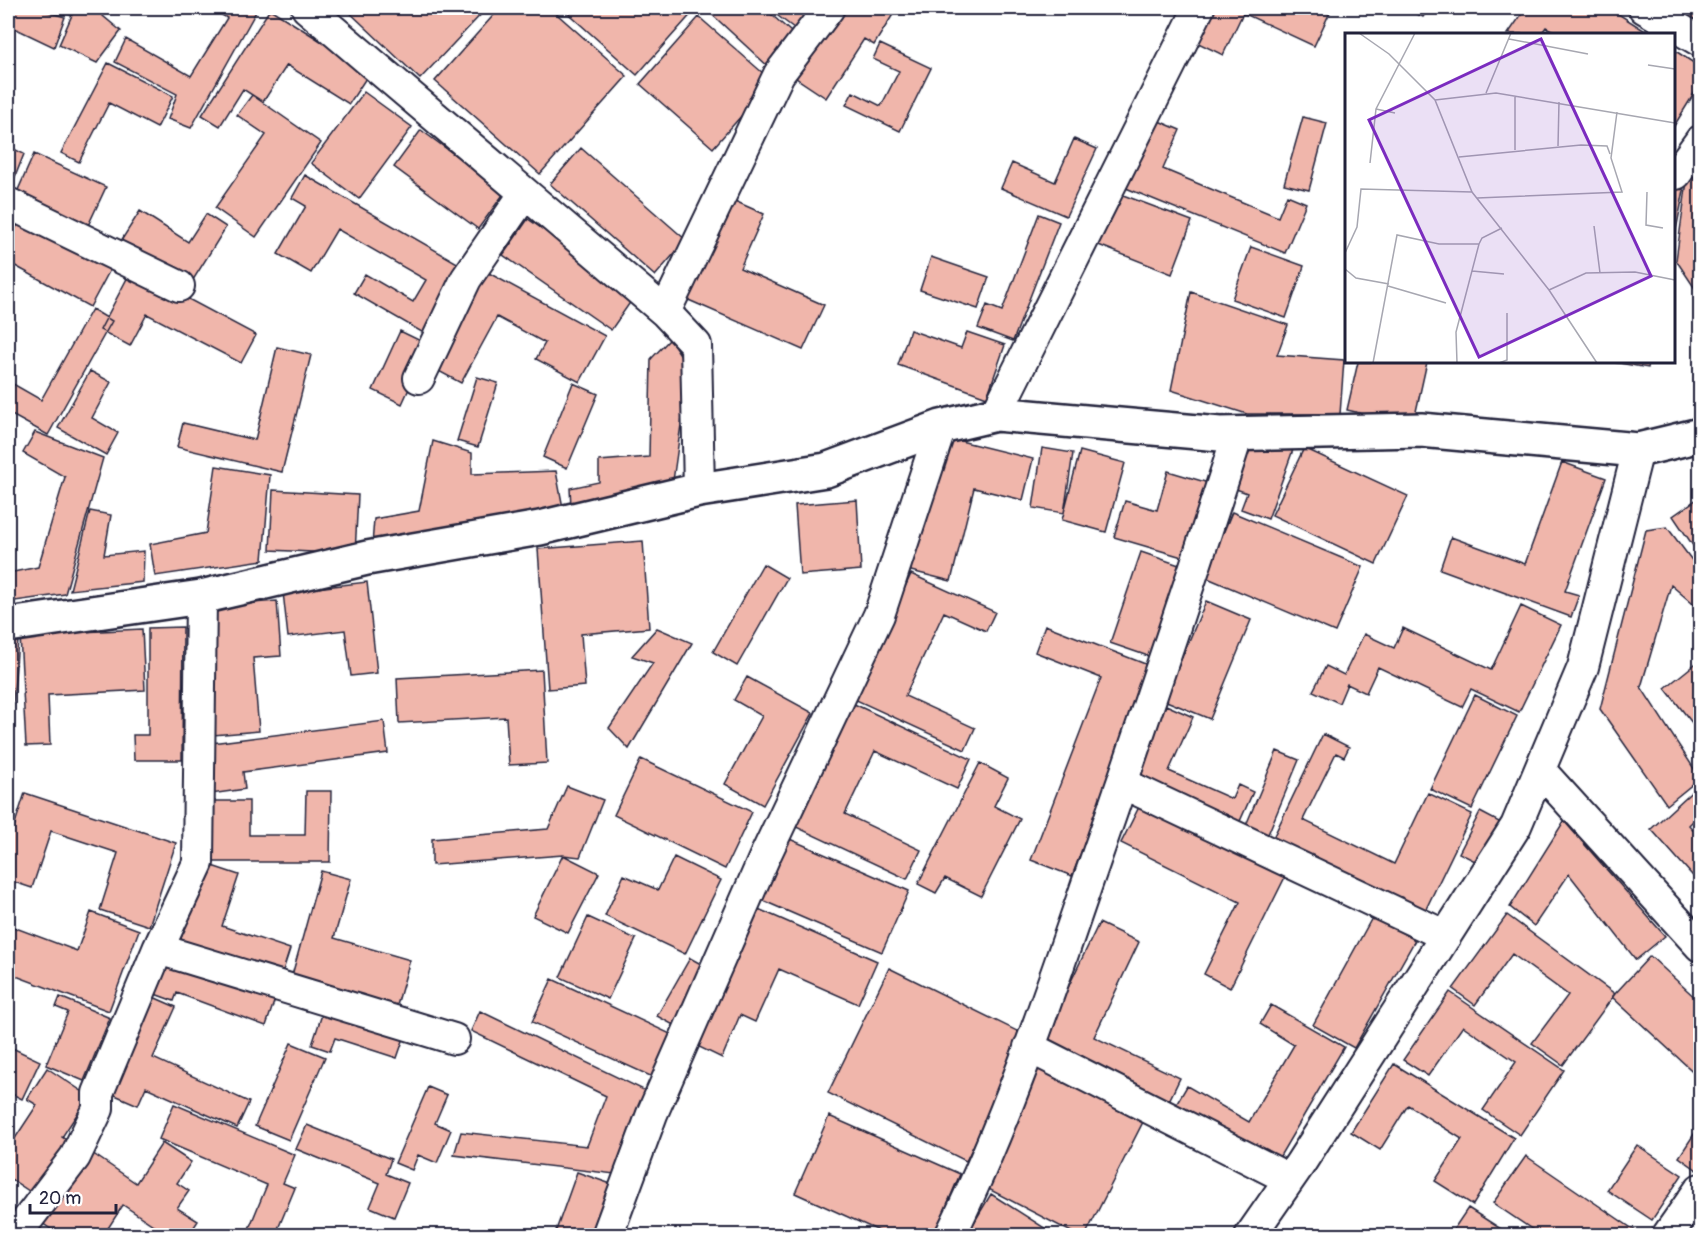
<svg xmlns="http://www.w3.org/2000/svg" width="1708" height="1243" font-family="Pangolin,sans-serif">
<rect width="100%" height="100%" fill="#fff"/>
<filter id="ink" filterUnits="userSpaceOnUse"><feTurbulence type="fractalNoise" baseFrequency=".0167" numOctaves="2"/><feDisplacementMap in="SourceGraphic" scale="12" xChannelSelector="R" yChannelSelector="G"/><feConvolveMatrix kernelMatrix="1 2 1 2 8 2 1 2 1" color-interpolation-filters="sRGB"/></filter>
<g filter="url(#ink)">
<!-- building -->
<path fill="#f0b6ab" stroke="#22223b" stroke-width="1.5" d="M8 8H35L65 17 54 47 8 25Z
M49 8H74L71 15Z
M75 8H108L103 16 121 31 97 63 59 45Z
M210 8H258L191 128 168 119 177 94 115 62 126 39 191 76 227 18Z
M348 8H487L420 79 346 9Z
M500 8H550L627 76 540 174 435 81Z
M562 8H691L694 11 637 75Z
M705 8H764L799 39 771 69Z
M772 8H823L802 34 770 10Z
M842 8H897L874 45 864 39 826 98 796 78Z
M1209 8H1332L1314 46 1243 13 1223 55 1194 41Z
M1405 8H1429L1423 17Z
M1526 8H1609L1650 34H1559L1546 27 1541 34H1508Z
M1680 8H1700V25Z
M270 9 370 72 349 104 287 65 263 102 243 89 220 126 202 115Z
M699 17 772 81 713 148 640 84Z
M880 44 931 68 900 131 846 105 853 92 881 106 899 71 873 59Z
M1674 50 1700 67V84L1674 126Z
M108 63 173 96 157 128 109 103 79 162 61 153Z
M364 92 412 127 359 199 311 163Z
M252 95 321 143 256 237 215 208 266 135 237 115Z
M1303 117 1327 123 1309 190 1284 184Z
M1154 119 1180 130 1163 169 1278 217 1287 195 1306 203 1285 253 1126 188Z
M421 130 505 192 478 229 394 167Z
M1074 139 1097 149 1066 216 1001 188 1012 163 1055 182Z
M8 146 24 154 9 192 8 191Z
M581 148 686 240 655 276 550 184Z
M34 154 106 187 85 232 14 199Z
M1700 166V296L1676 260 1687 181Z
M305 175 466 268 427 335 354 293 365 274 413 302 426 280 337 229 311 273 278 254 306 206 292 198Z
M1674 188 1684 190 1674 240Z
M1115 192 1192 221 1172 274 1096 244Z
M728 198 764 214 740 268 824 305 803 350 684 298Z
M140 211 188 242 206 214 226 227 188 288 119 244Z
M1039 214 1059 222 1013 341 978 328 987 305 1002 311Z
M22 216 112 266 90 307 8 262V243Z
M528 219 636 294 611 330 503 255Z
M1251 247 1304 266 1286 318 1232 299Z
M931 257 989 277 978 309 920 290Z
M132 269 256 335 241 363 147 314 130 346 100 330Z
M485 271 605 336 580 382 536 359 545 343 497 317 461 383 433 368Z
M1191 292 1288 325 1277 355 1344 360 1340 414H1247L1171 390Z
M92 309 112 321 48 435 8 413V381L41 400Z
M910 330 961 348 967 332 1005 345 987 397 898 365Z
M400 331 429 345 402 404 373 390Z
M670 339 689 368 673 481 571 506 570 488 599 482V461L649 457 651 359Z
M277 347 311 355 282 472 177 447 183 423 255 440Z
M1358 362H1427L1413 425 1347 410Z
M1613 362H1649L1648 368Z
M90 371 111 382 92 418 118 433 106 455 58 428Z
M477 377 498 383 478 447 457 441Z
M573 383 598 394 567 468 543 457Z
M35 432 103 458 65 594 8 602V573L38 567 65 477 23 453Z
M940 436 1033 459 1023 500 974 488 951 581 907 570Z
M433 441 472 453V474L556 471 563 508 372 545 374 519 419 511Z
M1294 447 1268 519 1241 509 1247 493 1236 489 1237 450Z
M1042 448 1073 453 1064 513 1033 508Z
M1304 448 1408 496 1376 564 1272 515Z
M1080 451 1125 463 1106 532 1062 520Z
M1562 462 1606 478 1565 591 1579 595 1571 617 1440 569 1451 537 1525 564Z
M216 466 270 475 263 560 155 576 150 544 206 533Z
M1168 471 1212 484 1189 559 1114 537 1125 501 1157 510Z
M273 490 358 495 355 554 270 550Z
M1700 497V556L1673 516Z
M857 500 861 570 800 575 795 505Z
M90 511 111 515 104 555 144 551 143 582 70 590Z
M1232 512 1363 567 1335 632 1205 577Z
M1667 527 1700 571V608L1699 609 1671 585 1641 687 1700 778 1667 805 1600 709 1646 530Z
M643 541 649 628 581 634 585 686 548 689 538 549Z
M1141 552 1182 566 1151 657 1110 643Z
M763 564 787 578 737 666 713 652Z
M911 574 995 612 986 631 944 612 905 696 975 728 965 750 854 699Z
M367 582 377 673 351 676 345 630 288 637 283 592Z
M277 601 281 656 253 658 259 731 213 735 204 607Z
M1206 601 1251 620 1210 719 1164 700Z
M1521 606 1561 625 1519 712 1471 689 1462 707 1378 667 1366 693 1347 684 1339 703 1313 691 1326 666 1344 675 1364 634 1394 648 1403 628 1491 670Z
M1045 625 1153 667 1072 876 1031 860 1101 678 1035 652Z
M183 627 182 760H134L133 735H148V628Z
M657 628 692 643 629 749 609 728 653 663 632 656Z
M142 629 145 690 48 695 50 745 26 746 20 635Z
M18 640 8 767V642Z
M1700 660V733L1665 688Z
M542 670 547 763 509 765 506 717 399 723 397 678Z
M747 677 813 713 763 805 725 784 762 716 734 700Z
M1475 695 1517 716 1472 809 1430 789Z
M852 703 971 759 957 789 875 751 845 814 921 850 907 879 794 826Z
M1166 705 1193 717 1169 771 1232 799 1238 785 1253 792 1236 830 1132 784Z
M384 721 388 753 243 772 245 789 211 794 204 744Z
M1323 734 1349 747 1344 757 1336 753 1303 820 1394 864 1428 793 1472 814 1423 915 1271 842Z
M1277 751 1299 760 1266 839 1244 830Z
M641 759 752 812 725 869 614 815Z
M980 763 1008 778 994 806 1020 819 981 896 945 878 936 893 918 884Z
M567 786 603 800 580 857 563 855 432 865V839L548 829Z
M1698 786 1700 790V814L1689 825 1700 837V884L1651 829Z
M306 791H331L330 862H214V801H249V835H305Z
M25 793 176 843 149 926 100 910 118 853 51 831 32 888 8 880V845Z
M1143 799 1288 871 1230 988 1204 974 1240 902 1121 843Z
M1480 812 1503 824 1483 865 1459 853Z
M1564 821 1665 936 1636 960 1569 874 1534 926 1510 907Z
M785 837 909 891 882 952 757 898Z
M563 855 599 873 568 933 533 916Z
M674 857 721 880 685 954 605 916 624 875 658 890Z
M206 864 239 875 222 926 290 949 279 983 177 950Z
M321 871 351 879 334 938 410 960 396 1009 291 979Z
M756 908 877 961 858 1004 779 969 755 1022 740 1015 722 1058 695 1045Z
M91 912 139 930 109 1011 8 973V925L77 951Z
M1507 915 1615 994 1563 1065 1532 1043 1568 995 1512 954 1475 1005 1453 989Z
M1373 916 1415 940 1354 1048 1313 1025Z
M588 917 636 939 608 999 560 977Z
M1099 923 1139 942 1094 1037 1180 1078 1165 1109 1039 1048Z
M165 955 276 996 266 1026 177 993 174 1001 152 993Z
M1650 956 1700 1002V1078L1612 997Z
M690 958 710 969 677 1027 657 1016Z
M889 968 1027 1036 966 1161 828 1093Z
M552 979 677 1037 657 1079 532 1022Z
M1450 992 1564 1070 1520 1135 1483 1110 1516 1062 1463 1026 1428 1076 1403 1060Z
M151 996 176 1007 153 1058 249 1102 237 1128 146 1087 138 1105 108 1092Z
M60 997 110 1018 84 1081 46 1065 68 1012 56 1007Z
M325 1005 406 1032 397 1058 335 1038 330 1051 312 1045Z
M1271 1005 1344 1047 1273 1168 1173 1110 1187 1086 1249 1122 1294 1045 1260 1024Z
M480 1011 648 1092 615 1174 454 1155 461 1132 587 1146 606 1096 471 1031Z
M291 1043 325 1057 289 1140 255 1126Z
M8 1046 40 1061 22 1099 8 1092Z
M1039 1061 1146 1116 1085 1236H1079L977 1183Z
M1394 1064 1514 1138 1473 1205 1435 1181 1462 1139 1408 1105 1380 1150 1351 1132Z
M47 1068 89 1096 62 1137 72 1144 38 1197 8 1177V1149L37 1105 27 1099Z
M428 1087 447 1095 435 1123 451 1130 437 1163 418 1155 412 1170 395 1163Z
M174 1104 295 1155 283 1183 295 1188 275 1236H246L267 1185 159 1139Z
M829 1116 960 1174 934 1236H890L795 1193Z
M307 1125 391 1159 386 1174 408 1183 394 1217 370 1207 380 1183 296 1149Z
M1700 1125V1172L1679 1157Z
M162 1143 191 1162 177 1183 189 1191 177 1208 198 1221 188 1236H163L165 1233 123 1205 103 1236H61L42 1223 89 1151 136 1183Z
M1637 1145 1682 1175 1652 1220 1607 1190Z
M1526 1156 1643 1236H1542L1493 1203Z
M577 1172 611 1184 592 1236H554Z
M991 1194 1057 1236H1007L1004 1234 1002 1236H966Z
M1468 1208 1512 1236H1449Z"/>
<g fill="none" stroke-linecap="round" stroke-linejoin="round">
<!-- street casing -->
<g stroke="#22223b" stroke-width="34">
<path id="street" d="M307 8 665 312 696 345 699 490
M1644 8 1700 41
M1676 174 1700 141
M8 203 179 286
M665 312 779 74 829 8
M419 378 466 279 525 193
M996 414 1199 8
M1540 770 1700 946
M1122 783 1446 936
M158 949 454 1039
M1029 1047 1289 1179
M15 1236 75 1157 98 1109V1093L158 949 198 863 201 597
M607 1236 652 1114 765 856 879 615 941 427
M950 1236C1006 1122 1047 1001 1088 881 1140 732 1190 584 1238 434
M1250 1236 1300 1164 1516 826 1583 667 1638 450
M1667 1236 1700 1189"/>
</g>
<!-- secondary casing -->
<g stroke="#22223b" stroke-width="38">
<path id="secondary" d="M8 625 201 597 367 558 540 528 699 490 826 470 941 427 996 414 1220 434 1421 430 1638 450 1700 435"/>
</g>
<!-- street -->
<use href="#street" stroke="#fff" stroke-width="30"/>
<!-- secondary -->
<use href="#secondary" stroke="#fff" stroke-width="33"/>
</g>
</g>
<!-- overview -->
<g transform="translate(1345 33)">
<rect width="330" height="330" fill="#fff"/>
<path fill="none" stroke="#a7a7b1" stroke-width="1.5" d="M14 0 44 21 90 67 127 159 204 257 252 330M164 6 243 21M303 32 330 36M141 60 166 0M90 67 151 60 330 90M31 76 50 80M213 113 214 69M170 117V63M114 124 236 112 262 113 265 121M25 130 31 76 70 0M302 159 301 192 318 195M132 165 277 159 266 125 272 79M249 193 255 240M0 220 12 194 16 156 127 159M0 236 11 245 44 251M127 238 159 241M43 253 101 270M204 257 241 240 290 239 330 247M28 330 52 202 94 211H134M112 330 111 299 134 211 137 205 157 195M154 330 162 327V280"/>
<path fill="#7b2cbf" fill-opacity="0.15" stroke="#7b2cbf" stroke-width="3" d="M196 6 306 243 134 324 24 87Z"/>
<rect width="330" height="330" fill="none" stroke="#22223b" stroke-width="3"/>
</g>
<!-- margin -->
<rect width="1708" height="1243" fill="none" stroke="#fff" stroke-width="30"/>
<rect x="15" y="15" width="1678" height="1213" fill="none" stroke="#22223b" stroke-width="2" filter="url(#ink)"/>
<!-- scale -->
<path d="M30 1204v9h86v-9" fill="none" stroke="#22223b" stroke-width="3"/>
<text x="39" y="1204" font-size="18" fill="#22223b" stroke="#ffffff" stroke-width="4.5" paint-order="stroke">20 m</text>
</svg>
